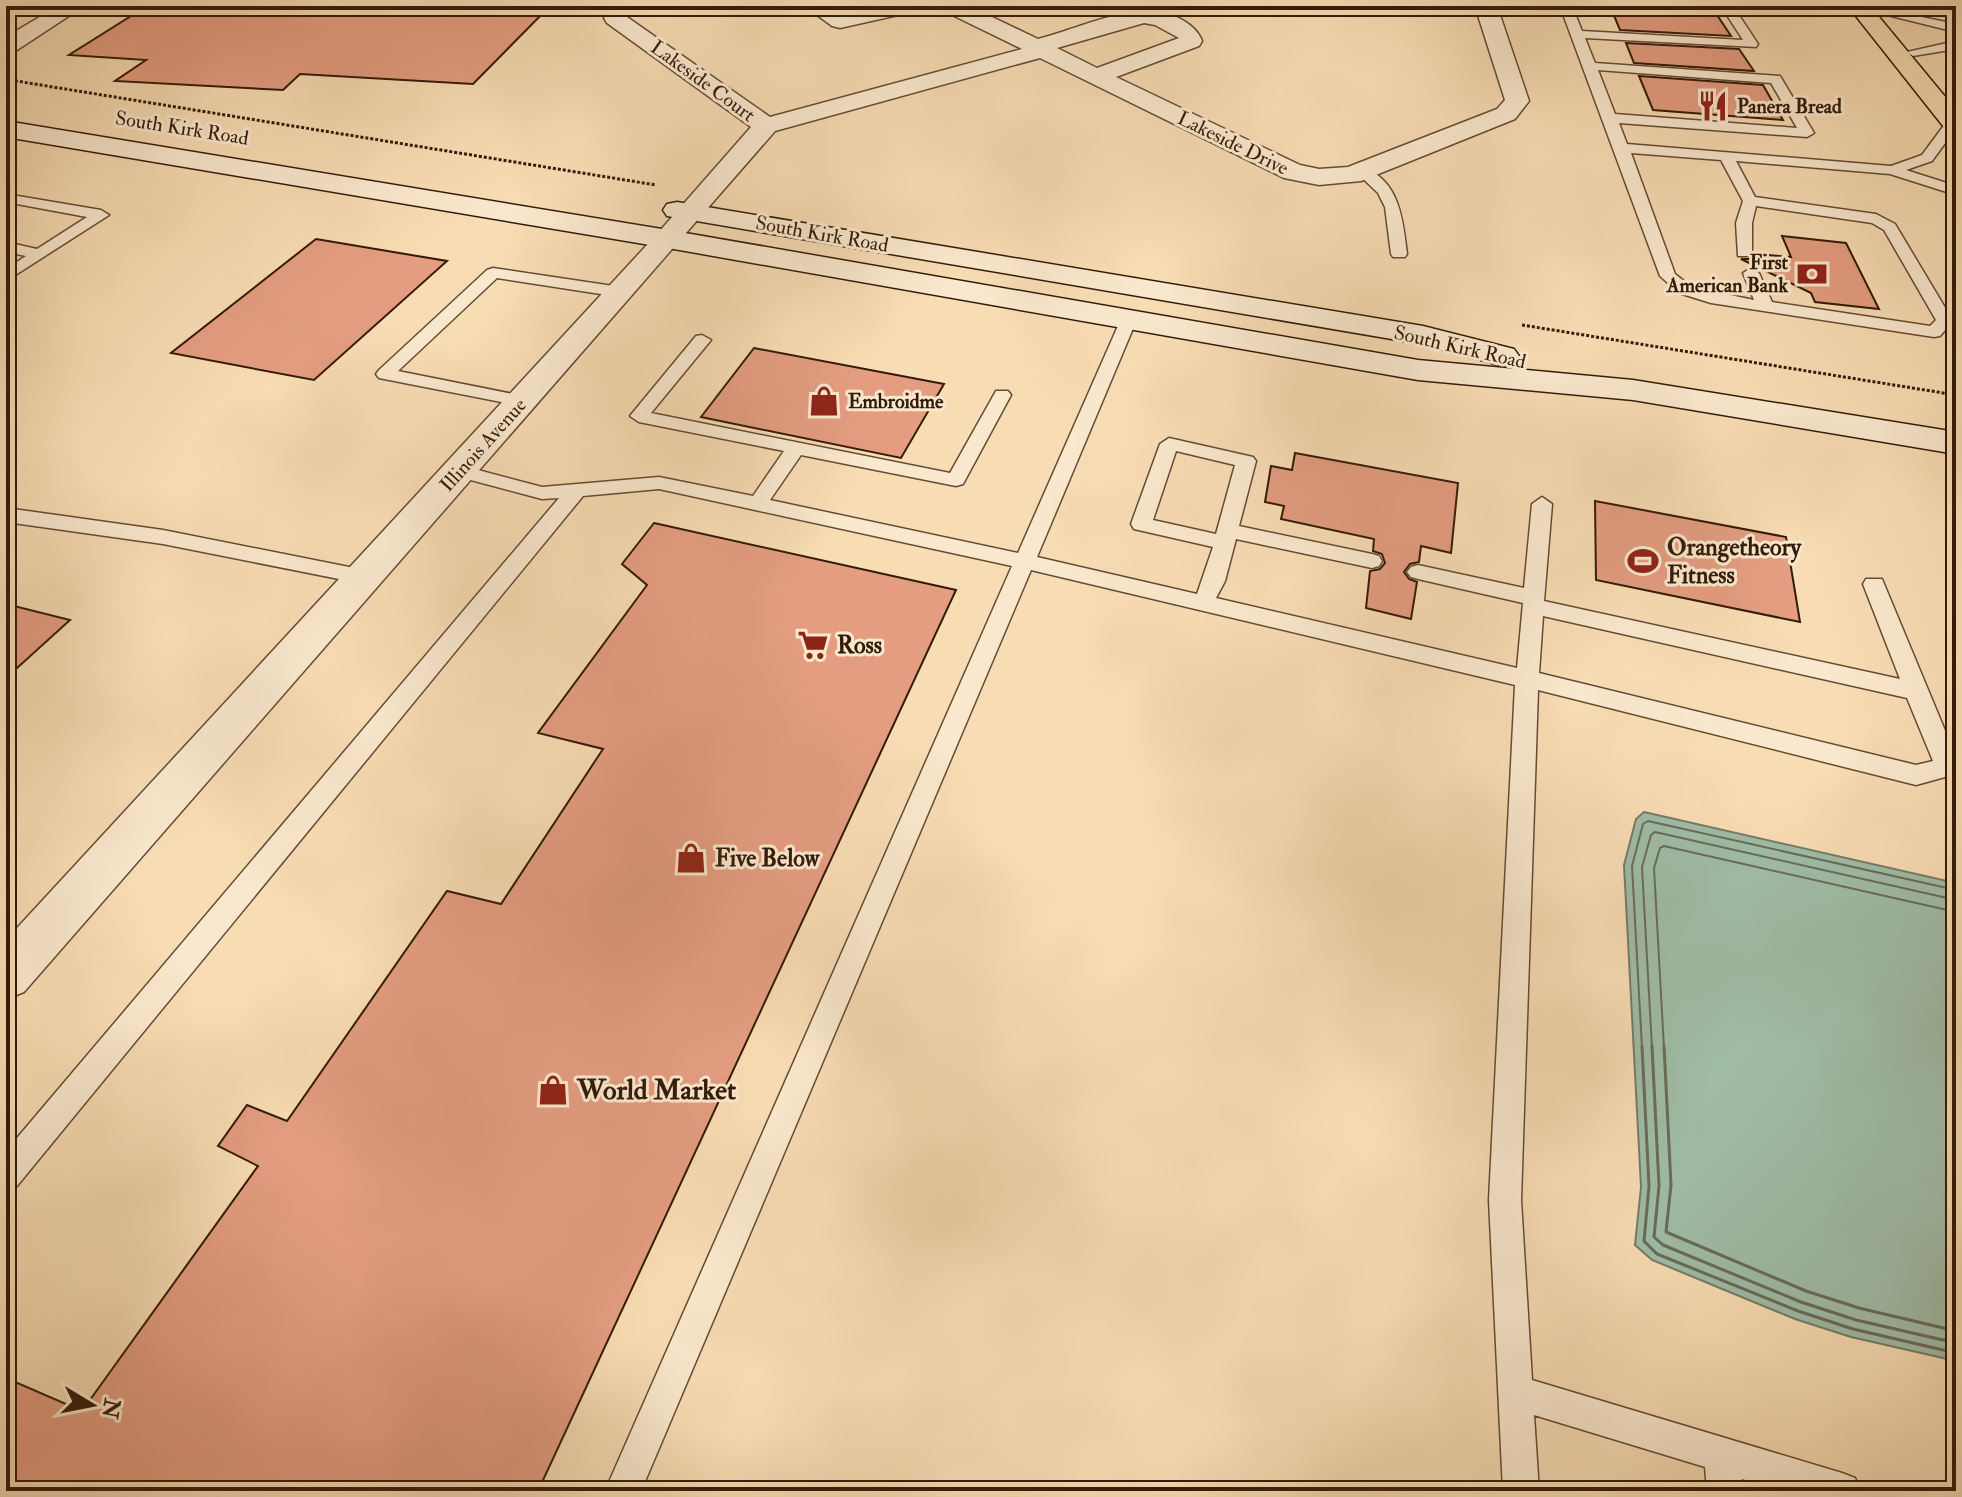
<svg xmlns="http://www.w3.org/2000/svg" width="1962" height="1497" font-family="'IM FELL Double Pica',serif">
<rect width="100%" height="100%" fill="#f8dcb4"/>
<filter id="stains"><feTurbulence type="fractalNoise" baseFrequency=".0025" numOctaves="4"/><feColorMatrix values="0 0 0 0 .2 0 0 0 0 .09 0 0 0 0 .02 0 0 0 .5 -.17"/></filter>
<radialGradient id="worn" r=".72"><stop offset=".6" stop-color="#630" stop-opacity="0"/><stop offset="1" stop-color="#630" stop-opacity=".3"/></radialGradient>
<!-- water -->
<path fill="#9fbca7" stroke="#747c68" stroke-width="2" d="M1644 812 1956 883V1361L1851 1337 1795 1319 1652 1260 1635 1245 1641 1187 1624 865 1636 819Z"/>
<g fill="none" stroke-linecap="round" stroke-linejoin="round">
<!-- shore-far1 -->
<path stroke="#696c58" stroke-width="2" d="M1642 1048 1632 866 1643 824 1648 821 1956 890
M1652 1048 1642 867 1651 835 1655 832 1956 900
M1664 1048 1654 868 1660 848 1664 846 1956 912"/>
<!-- shore -->
<path stroke="#696c58" stroke-width="3" d="M1642 1046 1649 1186 1644 1241 1657 1254 1798 1311 1853 1329 1956 1353
M1652 1046 1659 1186 1654 1237 1663 1245 1801 1302 1856 1320 1956 1343
M1664 1046 1671 1185 1666 1232 1806 1291 1859 1308 1956 1331"/>
</g>
<!-- building -->
<path fill="#e49d81" stroke="#331b09" stroke-width="2" d="M147 6H550L473 84 300 74 283 90 115 81 146 60 69 55Z
M1610 6H1711L1731 36 1620 30Z
M1626 43 1739 49 1754 71 1634 63Z
M1639 76 1763 85 1783 120 1653 110Z
M1782 236 1846 243 1879 309 1815 302 1811 293 1741 259H1750L1755 254 1791 257Z
M316 239 447 261 314 380 171 353Z
M754 348 944 384 901 458 701 417Z
M1295 453 1458 483 1451 553 1421 546 1419 562 1410 564 1404 572 1409 579 1417 582 1411 619 1366 608 1370 571 1380 569 1385 563 1382 554 1373 551 1374 539 1281 519 1284 506 1265 502 1271 466 1292 470Z
M1595 501 1786 537 1800 622 1596 580Z
M654 523 956 590 538 1491H6V1378L82 1411 258 1166 218 1146 247 1105 287 1121 447 891 501 904 603 749 538 733 647 585 622 564Z
M6 604 70 620 6 678Z"/>
<g fill="none" stroke-linecap="round" stroke-linejoin="round">
<!-- service casing -->
<g stroke="#644b34" stroke-width="3">
<path id="service" d="M1560 6H1572L1582 31 1743 40 1721 6H1733L1758 44 1756 47 1585 38 1595 63 1780 76 1814 133 1807 137 1619 123 1627 144 1891 166 1922 155 1948 120H1956V128L1932 161 1906 170 1956 186V195L1890 174 1736 161 1755 197 1876 214 1895 224 1953 321 1940 336 1934 337 1711 303 1679 293 1660 276ZM1598 70 1771 83 1797 128 1615 114ZM1631 153 1721 160 1743 201 1736 223 1738 256H1750L1752 253V223L1756 206 1872 223 1884 230 1936 320 1930 326 1772 302 1759 273 1751 268 1743 273 1754 300 1691 287 1675 274Z
M1867 6 1956 24V32L1867 10Z
M1956 41V49L1913 56 1907 52Z
M1362 167C1400 180 1403 221 1407 254L1405 257H1393L1391 254 1385 207 1378 193 1355 171Z
M6 194 101 210 109 215 6 281V269L26 256 6 252V242L37 249 87 217 6 202Z
M493 268 620 287 628 292 620 297 497 278 398 371 528 397 531 401 528 405 522 406 379 378 376 374 379 370 487 270Z
M1129 314 1137 319 1037 557 1197 594 1213 547 1134 529 1131 524 1160 444 1169 438 1253 457 1256 461 1239 526 1372 554 1379 556 1382 561 1379 566 1372 568 1236 539 1225 581 1216 598 1517 668 1523 603 1418 579 1411 577 1407 572 1411 567 1418 565 1524 588 1532 504 1542 497 1552 504 1544 601 1900 679 1863 584 1866 579H1882L1956 757V774L1916 785 1538 690 1521 1200 1532 1380 1842 1473 1855 1478 1860 1491H1783L1742 1479 1743 1491H1707L1705 1467 1534 1415 1539 1491H1503L1489 1200 1515 685 1031 570 641 1491H605L1012 566 659 489 583 496 17 1186 6 1191V1151L559 498 542 499 452 475 449 471 452 467 459 465 542 487 659 477 753 496 784 451 639 422 630 416 696 336 702 335 711 340 651 413 950 473 996 391H1008L1011 395 963 484 956 486 801 455 770 500 1018 553 1121 319ZM1176 451 1235 465 1216 534 1153 520ZM1543 616 1907 698 1933 761 1916 765 1539 673Z
M6 508 163 530 364 570 371 572 375 577 371 582 364 584 163 544 6 522Z"/>
</g>
<!-- minor casing -->
<g stroke="#644b34" stroke-width="3">
<path id="minor" d="M58 6H84L14 52 6 54V37Z
M614 6H636L627 17 770 117 1022 49 944 11 941 6H969L1038 39C1071 30 1106 15 1140 10 1161 7 1195 21 1202 41L1199 46 1116 77 1300 165 1319 169 1348 167 1497 109 1505 100 1475 6H1497L1529 101 1515 119 1361 181 1319 185 1284 178 1040 58 775 131 24 992 6 999V940L658 233 751 127 607 23 604 18ZM1144 23 1155 25 1179 38 1097 68 1057 48Z
M805 6H831L843 14 879 6H919L916 11 840 28 832 26Z"/>
</g>
<!-- secondary casing -->
<g stroke="#331b09" stroke-width="3">
<path id="secondary" d="M6 121 668 230 1418 360 1633 380 1956 432V454L1633 400 1418 380 668 248 6 137Z
M677 202 1423 326 1514 349 1519 356 1514 363 1503 366 1421 344 667 216 663 210 667 204Z"/>
</g>
<!-- primary casing -->
<g stroke="#331b09" stroke-width="3">
<path id="primary" d="M1848 6H1870L1956 110V134L1947 131Z"/>
</g>
<!-- path -->
<path stroke="#331b09" stroke-width="3" stroke-dasharray="3 2" stroke-linecap="butt" d="M10 80 656 185
M1522 325 1956 395"/>
<!-- service -->
<use href="#service" fill="#fae8ce" fill-rule="evenodd"/>
<!-- minor -->
<use href="#minor" fill="#fae8ce" fill-rule="evenodd"/>
<!-- secondary -->
<use href="#secondary" fill="#fae8ce" fill-rule="evenodd"/>
<!-- primary -->
<use href="#primary" fill="#f8dcb4" fill-rule="evenodd"/>
</g>
<!-- icons -->
<defs>
<g id="restaurant-bare" transform="scale(2.4)"><path d="M-5-6h1v4h1v-4h1v4h1v-4h1v5L-1.5 .5V6h-2V.5L-5-1ZM5-6V6H3V1.5H1.5Q1.5-4 5-6Z" fill="#8f2418" stroke="#fae8ce" stroke-width="2.5" paint-order="stroke"/></g>
<g id="bank-bare" transform="scale(2.4)"><path d="M-6-4H6V4H-6ZM0-2.3a2.3 2.3 0 1 0 0 4.6a2.3 2.3 0 1 0 0-4.6Z" fill="#8f2418" stroke="#fae8ce" stroke-width="2.5" paint-order="stroke"/></g>
<g id="shop-bare" transform="scale(2.4)"><path d="M-5-2.5h2.3a2.7 3.5 0 0 1 5.4 0H5L5.5 6h-11ZM-1.5-2.5h3a1.5 2.3 0 0 0-3 0Z" fill="#8f2418" stroke="#fae8ce" stroke-width="2.5" paint-order="stroke"/></g>
<g id="stadium-bare" transform="scale(2.4)"><path d="M0-5a6.5 5 0 1 0 0 10a6.5 5 0 1 0 0-10ZM-3.5-1.8h7v3.6h-7Z" fill="#8f2418" stroke="#fae8ce" stroke-width="2.5" paint-order="stroke"/></g>
<g id="supermarket-bare" transform="scale(2.4)"><path d="M-6-5.5h2.5l.6 2H6L4.5 2H-2.5L-4.4-4H-6ZM-1.5 3.2a1.3 1.3 0 1 0 .1 0ZM3 3.2a1.3 1.3 0 1 0 .1 0Z" fill="#8f2418" stroke="#fae8ce" stroke-width="2.5" paint-order="stroke"/></g>
</defs>
<g fill-rule="evenodd">
<use href="#restaurant-bare" x="1713" y="106"/>
<use href="#bank-bare" x="1812" y="274"/>
<use href="#shop-bare" x="824" y="401"/>
<use href="#stadium-bare" x="1643" y="561"/>
<use href="#supermarket-bare" x="813" y="645"/>
<use href="#shop-bare" x="691" y="858"/>
<use href="#shop-bare" x="553" y="1090"/>
</g>
<g text-anchor="middle" dominant-baseline="central" stroke-width="6" stroke-linejoin="round" paint-order="stroke">
<!-- far-street labels -->
<g font-size="20" fill="#331b09" stroke="#fae8ce">
<text transform="translate(703 81) rotate(36)">Lakeside Court</text>
<text transform="translate(182 128) rotate(9)">South Kirk Road</text>
<text transform="translate(1233 143) rotate(26)">Lakeside Drive</text>
<text transform="translate(822 234) rotate(10)">South Kirk Road</text>
<text transform="translate(1460 347) rotate(13)">South Kirk Road</text>
<text transform="translate(483 445) rotate(-48)">Illinois Avenue</text>
</g>
<!-- far-poi labels -->
<g font-size="20" font-weight="bold" fill="#331b09" stroke="#fae8ce" text-anchor="start">
<text x="1737" y="106">Panera Bread</text>
<text x="1788" y="262" text-anchor="end">First<tspan x="1788" dy="23">American Bank</tspan></text>
<text x="848" y="401">Embroidme</text>
</g>
<!-- poi labels -->
<g font-size="24" font-weight="bold" fill="#331b09" stroke="#fae8ce" text-anchor="start">
<text x="1667" y="547">Orangetheory<tspan x="1667" dy="28">Fitness</tspan></text>
<text x="837" y="645">Ross</text>
<text x="715" y="858">Five Below</text>
</g>
<!-- near-poi labels -->
<g font-size="28" font-weight="bold" fill="#331b09" stroke="#fae8ce" text-anchor="start">
<text x="577" y="1090">World Market</text>
</g>
</g>
<!-- margin -->
<rect width="1962" height="1497" fill="none" stroke="#f8dcb4" stroke-width="32"/>
<rect x="8" y="8" width="1946" height="1481" fill="none" stroke="#331b09" stroke-width="4"/>
<rect x="16" y="16" width="1930" height="1465" fill="none" stroke="#331b09" stroke-width="2"/>
<!-- north arrow -->
<g transform="translate(92 1405) rotate(100)" stroke="#fae8ce" stroke-width="6" paint-order="stroke">
<path d="M0-6L14 30L0 20L-14 30Z" fill="#331b09"/>
<text y="-12" font-size="22" font-weight="bold" text-anchor="middle" fill="#331b09">N</text>
</g>
<rect width="100%" height="100%" filter="url(#stains)"/>
<rect width="100%" height="100%" fill="url(#worn)"/>
</svg>
